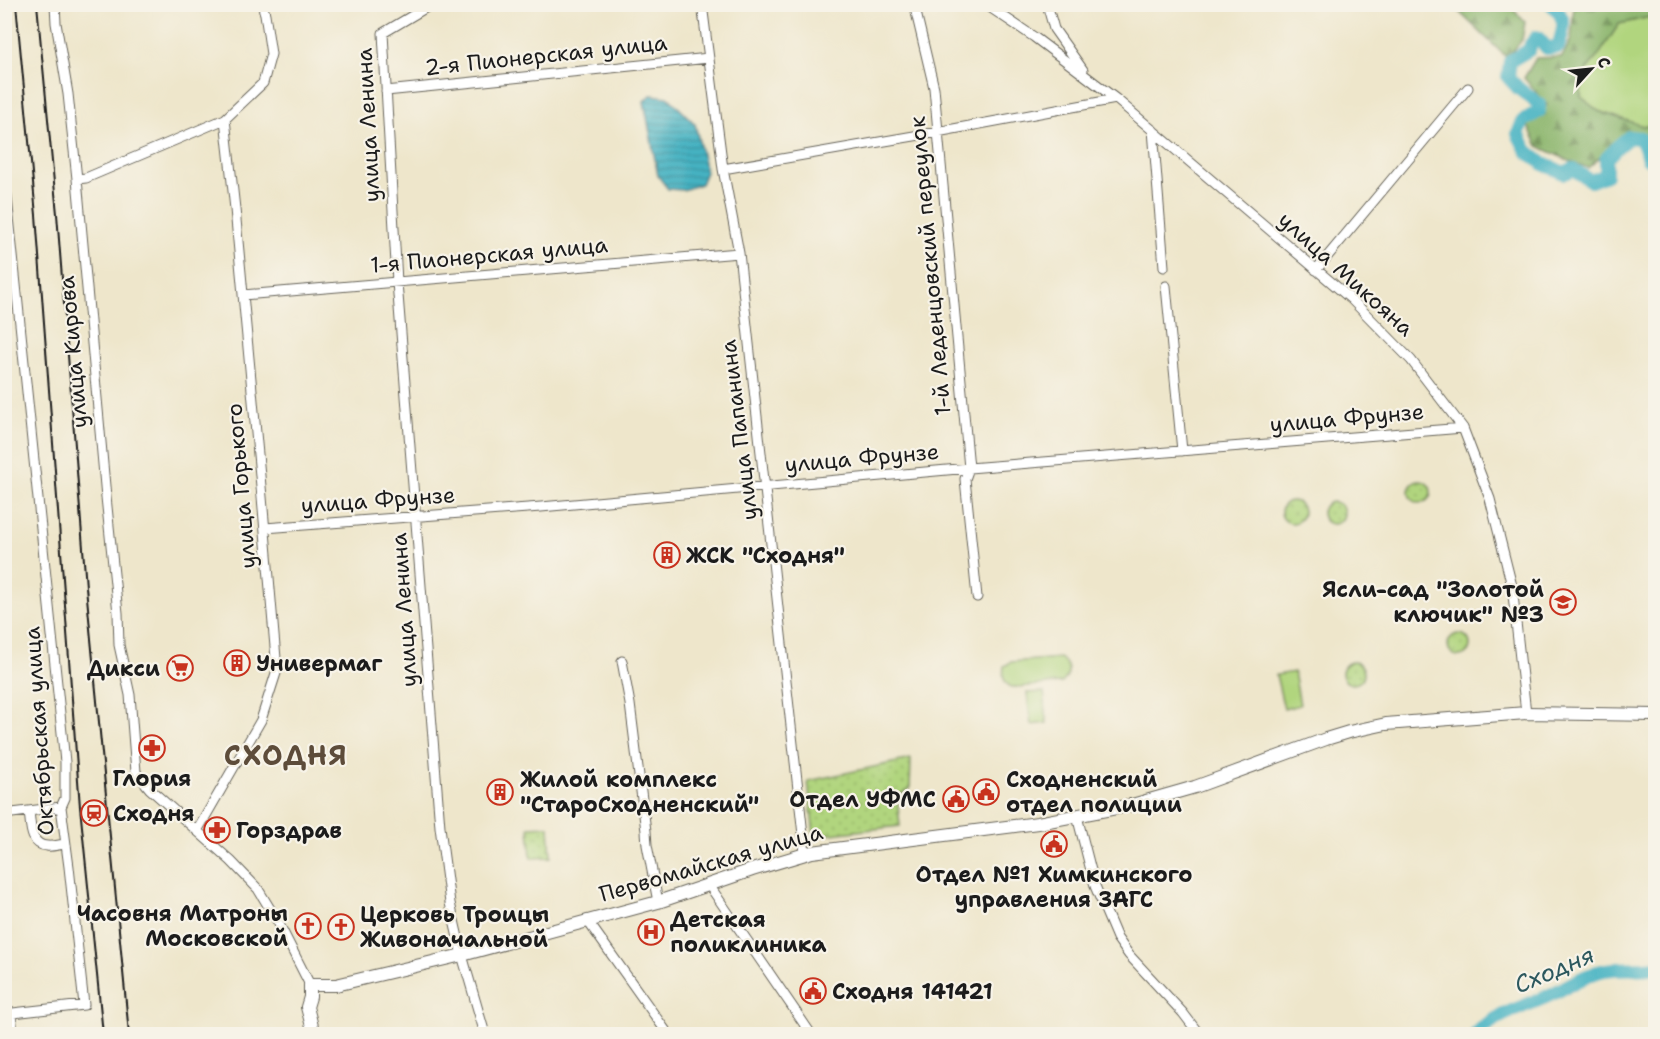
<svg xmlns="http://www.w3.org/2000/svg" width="1660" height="1039" font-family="'Shantell Sans',sans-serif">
<defs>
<pattern id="forest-firs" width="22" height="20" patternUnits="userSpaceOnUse" patternTransform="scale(1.5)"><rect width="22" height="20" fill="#8cb66d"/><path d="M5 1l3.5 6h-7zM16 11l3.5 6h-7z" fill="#729359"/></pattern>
<pattern id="park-dots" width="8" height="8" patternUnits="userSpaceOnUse" patternTransform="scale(1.5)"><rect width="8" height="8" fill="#b1d57e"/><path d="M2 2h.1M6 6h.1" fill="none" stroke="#98b66c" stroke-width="1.8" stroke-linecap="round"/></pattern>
<pattern id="water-rules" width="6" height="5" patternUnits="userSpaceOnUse" patternTransform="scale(1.5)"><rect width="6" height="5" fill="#45b2c2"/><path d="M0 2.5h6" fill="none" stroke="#39909d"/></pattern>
</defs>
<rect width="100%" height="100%" fill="#f7f3e8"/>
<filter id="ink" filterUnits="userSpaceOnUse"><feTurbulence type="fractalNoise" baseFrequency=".0167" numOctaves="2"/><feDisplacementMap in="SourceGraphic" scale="12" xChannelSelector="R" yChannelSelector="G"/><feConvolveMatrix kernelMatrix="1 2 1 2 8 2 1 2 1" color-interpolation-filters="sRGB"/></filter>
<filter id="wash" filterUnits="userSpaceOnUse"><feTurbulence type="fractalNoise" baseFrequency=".008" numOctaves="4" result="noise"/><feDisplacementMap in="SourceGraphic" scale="24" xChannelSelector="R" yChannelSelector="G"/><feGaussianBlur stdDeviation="1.35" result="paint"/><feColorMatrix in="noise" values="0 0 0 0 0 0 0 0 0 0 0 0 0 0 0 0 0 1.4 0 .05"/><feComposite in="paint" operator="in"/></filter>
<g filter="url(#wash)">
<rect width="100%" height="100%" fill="#eee6cb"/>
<!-- grass -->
<path fill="#b1d57e" stroke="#66784d" stroke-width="1.5" d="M1655 16V127L1643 126 1598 111 1581 97 1582 75 1598 56 1619 24Z
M1060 658C1070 665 1071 674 1062 683 1053 683 1019 688 1012 687 1002 684 1003 674 1004 666L1011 662Z
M1294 672 1300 705 1284 709 1276 675Z
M1044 692 1047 723 1031 725 1027 693Z"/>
<!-- forest -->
<path fill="url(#forest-firs)" stroke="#546944" stroke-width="1.5" d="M1452 5H1509L1525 22 1522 40 1507 58Z
M1574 5H1655V16L1619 24 1598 56 1582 75 1581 97 1598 111 1643 126 1655 127V152C1648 141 1639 136 1626 134L1588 168 1567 160 1538 146 1527 124 1547 105 1524 78 1536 58 1562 57 1571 39Z"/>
<!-- park -->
<path fill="url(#park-dots)" stroke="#66784d" stroke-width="1.5" d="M1409 492a11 11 0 1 1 22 0a11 11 0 1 1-22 0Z
M1281 512a11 11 0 1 1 22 0a11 11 0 1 1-22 0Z
M1322 513a11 11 0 1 1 22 0a11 11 0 1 1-22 0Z
M1448 645a11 11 0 1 1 22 0a11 11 0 1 1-22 0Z
M1342 673a11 11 0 1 1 22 0a11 11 0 1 1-22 0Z
M911 759 910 789 897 796 900 826 814 836 808 781Z
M549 826 551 857 531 858 529 827Z"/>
<!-- water -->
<path fill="url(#water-rules)" stroke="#30676f" stroke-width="1.5" d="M651 95 668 97 695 124 706 172 701 184 683 190 668 189 658 176 644 101Z"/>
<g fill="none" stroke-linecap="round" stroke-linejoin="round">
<!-- river -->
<path stroke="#45b2c2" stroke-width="14" d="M1551 4C1568 19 1564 28 1558 47L1547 48 1537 37 1531 44 1529 50 1510 61 1508 77 1518 88 1539 104V111L1523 121 1518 134 1527 151 1543 164 1564 173 1573 169 1591 181 1606 175V159L1617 147 1629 137 1640 138 1645 147 1648 159 1656 161
M1476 1034C1495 1014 1525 1007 1550 995 1567 987 1585 974 1605 970 1621 967 1639 970 1656 967"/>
</g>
</g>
<g filter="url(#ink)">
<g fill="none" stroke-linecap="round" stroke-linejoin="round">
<!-- minor casing -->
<g stroke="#666359" stroke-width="11">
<path id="minor" d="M55 4 56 23 68 94 77 179 106 497 118 613 119 645 130 695 136 772 150 789 231 861 258 889 278 922 310 985
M432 4 383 33 397 282 440 827 450 903 462 955 485 1034
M702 4 723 169 739 253 805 853
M914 4 934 88 969 468 965 479 977 597
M985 4 1034 37 1116 99 1351 299 1411 360 1463 428 1490 499 1512 586 1526 713
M1047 4 1054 29 1083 70
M386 91 709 58
M1153 130 1164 267
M4 168 65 762V798L61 807 69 867 84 1005 4 1014
M723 169 937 132 1116 99
M77 179 86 178 225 119 263 83 271 54 265 14 262 4
M1316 270 1468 88
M1166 286 1182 451
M243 295 739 253
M265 528 541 507 969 468 1463 428
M622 661 630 704 646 831 647 845 658 902
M29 811C31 824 29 845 47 846 53 847 60 844 66 844
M4 814 61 807
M1077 816 1095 886 1117 938 1129 955 1183 1013 1199 1034
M197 831 261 720 277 670 262 497 235 209 225 119
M709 885 811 1034
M587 920 668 1034
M11 1013 13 1034"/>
</g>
<!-- major casing -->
<g stroke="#666359" stroke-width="14">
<path id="major" d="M314 1034 307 1007 310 997V985H336L462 955 658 902 752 870 812 852 1038 823 1132 805 1195 787 1326 739 1349 732 1386 724 1526 713 1656 715"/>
</g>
<!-- minor -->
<use href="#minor" stroke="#fff" stroke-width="9"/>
<!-- major -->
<use href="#major" stroke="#fff" stroke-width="12"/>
<!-- rail -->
<path stroke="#1c1c1c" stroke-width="2" d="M16 4 36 215 80 807 103 1034
M37 4 57 214 86 587 129 1034"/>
</g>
</g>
<!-- icons -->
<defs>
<g id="building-ring" transform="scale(1.35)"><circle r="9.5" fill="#f7f3e8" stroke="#c8321e" stroke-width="1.5"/><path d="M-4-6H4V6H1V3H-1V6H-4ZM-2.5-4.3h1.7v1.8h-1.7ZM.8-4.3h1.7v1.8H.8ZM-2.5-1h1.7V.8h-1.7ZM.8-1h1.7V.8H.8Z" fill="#c8321e"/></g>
<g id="school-ring" transform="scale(1.35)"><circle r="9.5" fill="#f7f3e8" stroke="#c8321e" stroke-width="1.5"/><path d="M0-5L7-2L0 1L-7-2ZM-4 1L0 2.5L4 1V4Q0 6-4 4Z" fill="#c8321e"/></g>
<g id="supermarket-ring" transform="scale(1.35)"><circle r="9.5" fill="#f7f3e8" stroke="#c8321e" stroke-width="1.5"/><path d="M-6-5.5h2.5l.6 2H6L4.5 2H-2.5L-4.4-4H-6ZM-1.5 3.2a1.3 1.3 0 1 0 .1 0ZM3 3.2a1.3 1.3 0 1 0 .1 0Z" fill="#c8321e"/></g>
<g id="pharmacy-ring" transform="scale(1.35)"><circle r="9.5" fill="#f7f3e8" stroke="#c8321e" stroke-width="1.5"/><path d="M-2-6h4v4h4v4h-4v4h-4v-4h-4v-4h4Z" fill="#c8321e"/></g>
<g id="civic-ring" transform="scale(1.35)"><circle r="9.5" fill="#f7f3e8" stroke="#c8321e" stroke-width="1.5"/><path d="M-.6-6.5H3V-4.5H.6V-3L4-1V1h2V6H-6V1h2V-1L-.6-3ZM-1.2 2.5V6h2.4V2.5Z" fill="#c8321e"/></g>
<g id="station-ring" transform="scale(1.35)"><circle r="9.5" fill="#f7f3e8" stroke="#c8321e" stroke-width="1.5"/><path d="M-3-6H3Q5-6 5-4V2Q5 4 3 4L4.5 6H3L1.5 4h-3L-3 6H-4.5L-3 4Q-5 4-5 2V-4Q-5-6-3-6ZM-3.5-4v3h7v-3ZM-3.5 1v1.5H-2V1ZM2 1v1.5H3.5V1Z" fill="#c8321e"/></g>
<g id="church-ring" transform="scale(1.35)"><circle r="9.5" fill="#f7f3e8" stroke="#c8321e" stroke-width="1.5"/><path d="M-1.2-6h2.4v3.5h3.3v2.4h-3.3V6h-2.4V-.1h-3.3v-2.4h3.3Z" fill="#c8321e"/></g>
<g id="hospital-ring" transform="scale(1.35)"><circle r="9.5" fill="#f7f3e8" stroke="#c8321e" stroke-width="1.5"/><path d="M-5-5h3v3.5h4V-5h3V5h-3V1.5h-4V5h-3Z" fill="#c8321e"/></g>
</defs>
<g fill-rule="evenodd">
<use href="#building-ring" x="667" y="555"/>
<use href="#school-ring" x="1563" y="602"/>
<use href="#building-ring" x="237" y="663"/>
<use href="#supermarket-ring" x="180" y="668"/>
<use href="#pharmacy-ring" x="152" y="748"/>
<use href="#building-ring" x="500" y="792"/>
<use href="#civic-ring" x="986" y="792"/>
<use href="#civic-ring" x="956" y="799"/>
<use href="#station-ring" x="94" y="813"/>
<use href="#pharmacy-ring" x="217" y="830"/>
<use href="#civic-ring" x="1054" y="844"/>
<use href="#church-ring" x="308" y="926"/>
<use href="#church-ring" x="341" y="927"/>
<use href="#hospital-ring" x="651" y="932"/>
<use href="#civic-ring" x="813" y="991"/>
</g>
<g text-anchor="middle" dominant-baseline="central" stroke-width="4.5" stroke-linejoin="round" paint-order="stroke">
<!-- street labels -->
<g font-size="22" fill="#1c1c1c" stroke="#f7f3e8">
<text transform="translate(546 55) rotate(-6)">2-я Пионерская улица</text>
<text transform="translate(368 125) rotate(-93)">улица Ленина</text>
<text transform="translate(489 255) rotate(-5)">1-я Пионерская улица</text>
<text transform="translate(930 266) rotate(-95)">1-й Леденцовский переулок</text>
<text transform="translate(1346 274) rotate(42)">улица Микояна</text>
<text transform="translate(73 352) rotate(-95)">улица Кирова</text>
<text transform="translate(1347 418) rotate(-5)">улица Фрунзе</text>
<text transform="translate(739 430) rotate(-97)">улица Папанина</text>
<text transform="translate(862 458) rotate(-5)">улица Фрунзе</text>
<text transform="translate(241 486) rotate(-95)">улица Горького</text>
<text transform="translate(378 500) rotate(-4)">улица Фрунзе</text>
<text transform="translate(404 610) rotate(-94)">улица Ленина</text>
<text transform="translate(39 731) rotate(-94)">Октябрьская улица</text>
<text transform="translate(711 863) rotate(-16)">Первомайская улица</text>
</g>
<!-- poi labels -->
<g font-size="22" font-weight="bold" fill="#1c1c1c" stroke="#f7f3e8" text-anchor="start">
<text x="686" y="555">ЖСК "Сходня"</text>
<text x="1544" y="589" text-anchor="end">Ясли-сад "Золотой<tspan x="1544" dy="25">ключик" №3</tspan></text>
<text x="256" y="663">Универмаг</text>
<text x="160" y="668" text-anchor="end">Дикси</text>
<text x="152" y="778" text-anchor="middle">Глория</text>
<text x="520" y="779">Жилой комплекс<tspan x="520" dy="25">"СтароСходненский"</tspan></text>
<text x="1006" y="779">Сходненский<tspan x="1006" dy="25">отдел полиции</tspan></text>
<text x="936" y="799" text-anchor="end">Отдел УФМС</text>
<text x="113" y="813">Сходня</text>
<text x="236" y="830">Горздрав</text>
<text x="1054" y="874" text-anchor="middle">Отдел №1 Химкинского<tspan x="1054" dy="25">управления ЗАГС</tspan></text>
<text x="288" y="913" text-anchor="end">Часовня Матроны<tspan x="288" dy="25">Московской</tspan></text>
<text x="360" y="914">Церковь Троицы<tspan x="360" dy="25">Живоначальной</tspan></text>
<text x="670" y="919">Детская<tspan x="670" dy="25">поликлиника</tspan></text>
<text x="832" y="991">Сходня 141421</text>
</g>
<!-- water labels -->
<g font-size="24" font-style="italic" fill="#2c585e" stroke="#f7f3e8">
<text transform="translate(1554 970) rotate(-23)">Сходня</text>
</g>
<!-- district labels -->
<g font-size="28" font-weight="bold" letter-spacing="1.5" fill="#5d4c3a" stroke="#f7f3e8">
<text x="286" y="755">СХОДНЯ</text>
</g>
</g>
<!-- margin -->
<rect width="1660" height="1039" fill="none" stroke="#f7f3e8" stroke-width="24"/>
<!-- north arrow -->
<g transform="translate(1591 69) rotate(63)" stroke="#f7f3e8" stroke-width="4.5" paint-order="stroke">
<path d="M0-4.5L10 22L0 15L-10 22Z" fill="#1c1c1c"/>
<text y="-9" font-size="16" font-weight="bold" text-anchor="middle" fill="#1c1c1c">С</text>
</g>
</svg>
